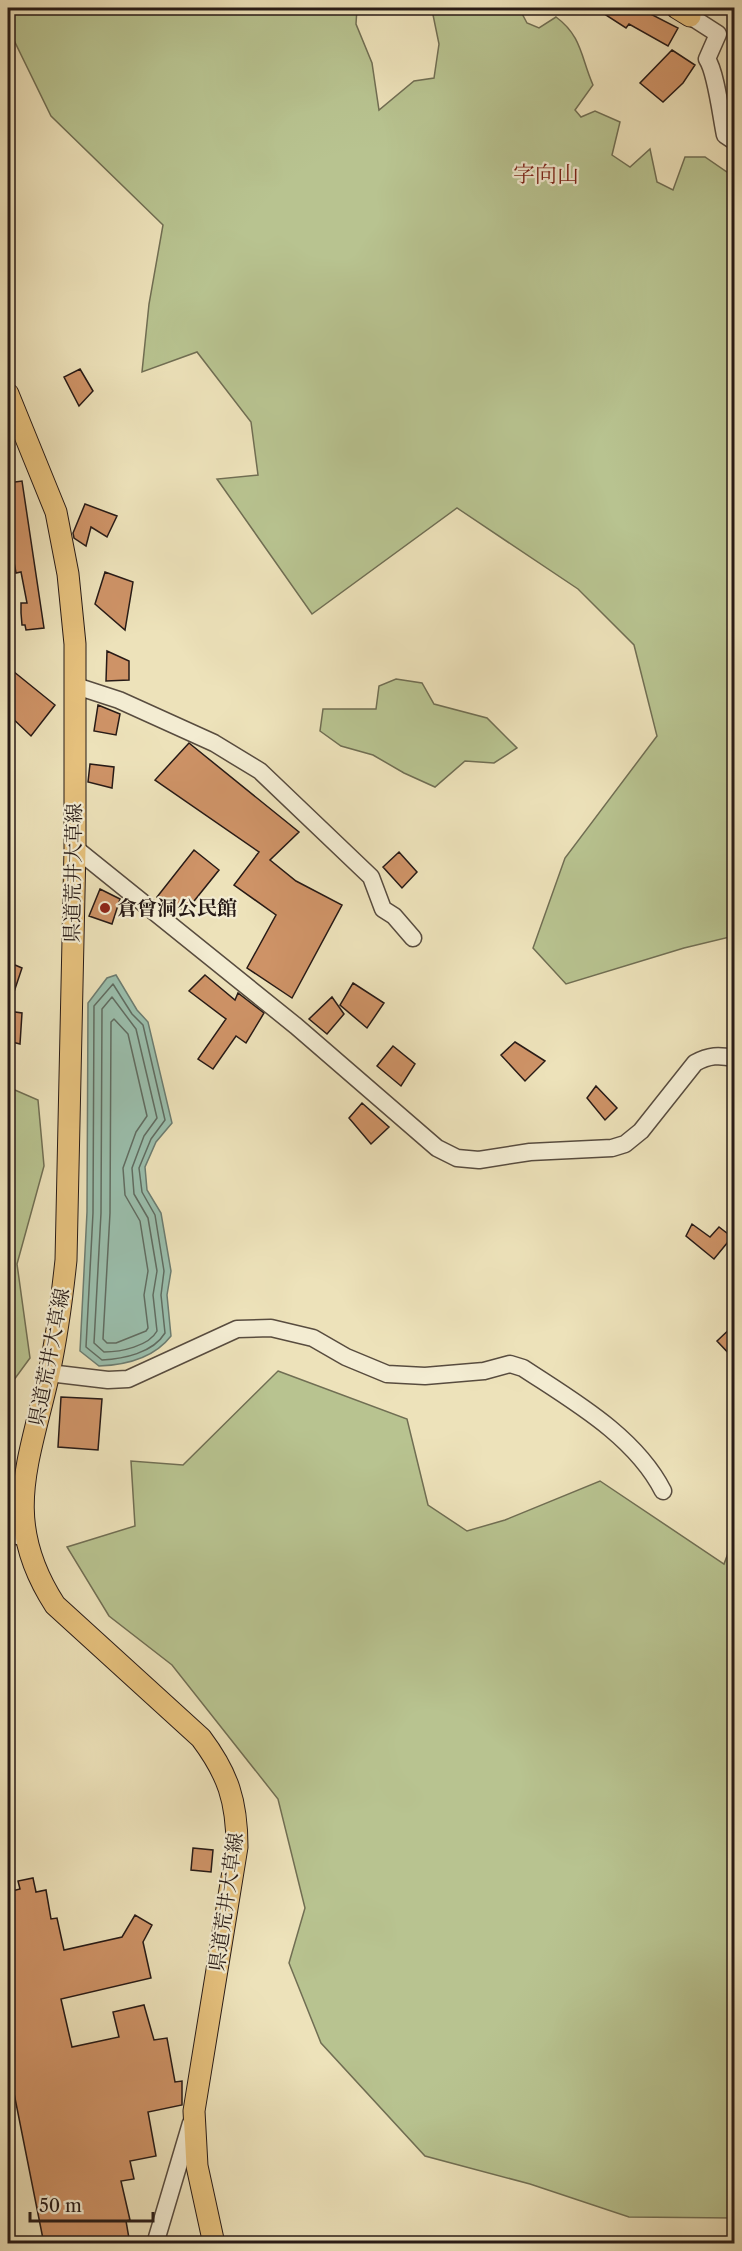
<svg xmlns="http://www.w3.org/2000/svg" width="742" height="2251" font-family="'Libre Caslon Text','Noto Serif JP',serif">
<rect width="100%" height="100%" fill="#ede2ba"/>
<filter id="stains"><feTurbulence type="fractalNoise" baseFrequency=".00333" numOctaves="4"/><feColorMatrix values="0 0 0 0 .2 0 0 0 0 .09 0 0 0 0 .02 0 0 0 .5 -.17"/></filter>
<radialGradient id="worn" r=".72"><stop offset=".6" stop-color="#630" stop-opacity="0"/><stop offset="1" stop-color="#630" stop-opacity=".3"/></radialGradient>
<!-- green -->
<path fill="#b8c390" stroke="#706e53" stroke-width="1.5" d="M8 8H357L356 24 372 63 379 110 414 81 434 78 439 44 432 10 437 8H519L527 23 539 28 556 17C582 36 581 58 593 85L575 110 581 117 595 111 620 122 612 155 630 167 650 149 657 182 673 190 685 157H705L734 177V936L684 948 566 984 533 948 565 858 657 736 634 645 578 589 457 508 312 614 217 479 258 475 251 422 197 352 142 372 149 304 163 225 51 116 8 28Z
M396 679 422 683 434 704 487 718 517 748 494 763 465 761 435 787 404 773 373 755 341 746 320 731 323 709H376L379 686Z
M8 1087 38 1100 44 1166 17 1264 30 1358 8 1388Z
M278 1371 407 1419 428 1505 467 1531 505 1520 600 1481 724 1564 734 1537V2218L629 2217 530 2184 425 2156 321 2043 289 1963 305 1908 278 1799 172 1665 109 1616 67 1547 135 1526 131 1461 183 1465Z"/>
<!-- water -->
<path fill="#9abeac" stroke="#6c7c70" stroke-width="1.5" d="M116 975 137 1010 148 1022 172 1123 156 1142 145 1167 147 1190 161 1213 171 1271 167 1295 171 1336C154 1358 126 1365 99 1366L80 1351 87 1212 88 1003 107 978Z"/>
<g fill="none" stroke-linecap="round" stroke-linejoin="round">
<!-- shore -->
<path stroke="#606c61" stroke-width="1.5" d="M113 984 132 1014 143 1025 165 1120 151 1139 139 1168 142 1192 155 1215 164 1271 161 1295 165 1333C153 1353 123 1359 102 1360L86 1347 93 1213 94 1006Z
M112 997 136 1029 157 1118 144 1136 132 1168 134 1194 148 1218 157 1271 153 1295 157 1331C149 1346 121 1352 104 1352L94 1343 101 1213 102 1009Z
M114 1019 128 1034 147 1116 136 1132 123 1168 125 1195 140 1221 148 1271 144 1295 148 1328 146 1331 116 1343H107L103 1339 110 1213 111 1022Z"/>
</g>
<!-- building -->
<path fill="#ce9367" stroke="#271a16" stroke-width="1.5" d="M595 8H639L678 28 668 46 629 24 626 28Z
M672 50 695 65 683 83 663 102 640 83Z
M80 369 93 391 79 406 64 377Z
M22 481 44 628 26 630 25 625H22L21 613V603H27L21 572 16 573 8 530 12 529 8 499V483Z
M85 504 117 516 107 537 91 527 86 546 74 538 73 533Z
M105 572 133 582 125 630 95 604Z
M107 651 129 661V680L106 681Z
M8 667 55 705 31 736 8 714Z
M98 705 120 714 116 735 94 731Z
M189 743 299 832 270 860 296 881 342 905 292 998 247 968 276 915 234 885 259 852 155 780Z
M90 764 114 767 112 788 88 782Z
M194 850 219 870 186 911 157 897Z
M399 852 417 872 402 888 383 867Z
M100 889 120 899 112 924 89 916Z
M8 962 22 968 10 1004 8 1003Z
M205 975 235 1000 238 993 264 1013 246 1043 236 1036 213 1069 198 1059 226 1019 189 991Z
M353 983 384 1003 367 1028 340 1005Z
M332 997 344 1014 327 1034 309 1019Z
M8 1011 22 1013 20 1044 8 1041Z
M515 1042 545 1061 525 1081 501 1055Z
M393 1046 415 1064 401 1086 377 1066Z
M596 1086 617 1108 605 1120 587 1098Z
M362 1103 389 1127 371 1144 349 1118Z
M692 1224 710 1237 719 1227 732 1237 714 1259 686 1236Z
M735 1324V1360L717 1341Z
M61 1397 102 1399 98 1450 58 1447Z
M193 1848 213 1850 211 1872 191 1870Z
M33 1878 36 1892 46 1890 51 1919 57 1918 64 1950 122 1937 135 1915 152 1925 143 1942 151 1978 61 1999 72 2047 119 2037 113 2012 144 2005 154 2040 167 2038 175 2082 182 2081V2105L148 2112 156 2156 130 2161 134 2179 121 2181 130 2220 126 2221 130 2244H44L8 2063 11 2060 8 2046V1892L20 1889 18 1881Z"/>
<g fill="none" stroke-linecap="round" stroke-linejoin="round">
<!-- minor casing -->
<g stroke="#584c3f" stroke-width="19">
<path id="minor" d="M700 8 690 16 718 34 707 59C716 72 721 116 725 135L734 141
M76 686 119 700 214 743 260 771 371 877 383 909 394 916 413 938
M75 848 296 1026 437 1148 457 1158 479 1160 530 1152 612 1148 625 1144 641 1131 695 1063C709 1055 719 1055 734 1058
M49 1373 108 1380 128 1379 237 1329 271 1328 313 1338 346 1357 387 1374 425 1376 484 1371 510 1364 523 1368C573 1401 635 1436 663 1491
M8 1534 22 1537
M155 2244 191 2123"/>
</g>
<!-- major casing -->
<g stroke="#271a16" stroke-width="23">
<path id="major" d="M677 8 690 16
M8 394 56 512 68 574 75 644V848L66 1260C62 1298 57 1336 49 1373 29 1463 0 1520 55 1605L201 1738C228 1774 237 1801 237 1847L194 2111 197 2166 214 2244"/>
</g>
<!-- minor -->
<use href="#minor" stroke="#f3ecd2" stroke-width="16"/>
<!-- major -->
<use href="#major" stroke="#e6c17d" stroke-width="21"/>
</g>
<!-- markers -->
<circle fill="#8f2418" stroke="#f3ecd2" stroke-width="2" cx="105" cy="908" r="6"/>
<g text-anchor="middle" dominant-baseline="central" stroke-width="4.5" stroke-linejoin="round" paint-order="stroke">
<!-- street labels -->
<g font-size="20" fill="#271a16" stroke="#f3ecd2">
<text transform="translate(73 873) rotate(-89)">県道荒井大草線</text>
<text transform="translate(49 1357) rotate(-79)">県道荒井大草線</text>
<text transform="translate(226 1902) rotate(-82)">県道荒井大草線</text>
</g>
<!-- poi labels -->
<g font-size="20" font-weight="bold" fill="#271a16" stroke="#f3ecd2" text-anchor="start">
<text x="117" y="908">倉曾洞公民館</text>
</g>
<!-- quarter labels -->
<g font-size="22" fill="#7a1f14" stroke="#f3ecd2">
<text x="546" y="174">字向山</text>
</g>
</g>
<!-- margin -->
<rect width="742" height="2251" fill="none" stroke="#ede2ba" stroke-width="30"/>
<rect x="9" y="9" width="724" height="2233" fill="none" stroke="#271a16" stroke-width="3"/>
<rect x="15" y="15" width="712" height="2221" fill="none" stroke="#271a16" stroke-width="1.5"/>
<!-- scale -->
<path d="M30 2212v9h123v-9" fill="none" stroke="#271a16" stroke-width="3"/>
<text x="39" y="2212" font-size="18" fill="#271a16" stroke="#f3ecd2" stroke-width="4.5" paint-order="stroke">50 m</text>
<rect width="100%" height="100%" filter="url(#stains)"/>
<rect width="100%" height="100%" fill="url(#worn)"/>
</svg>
